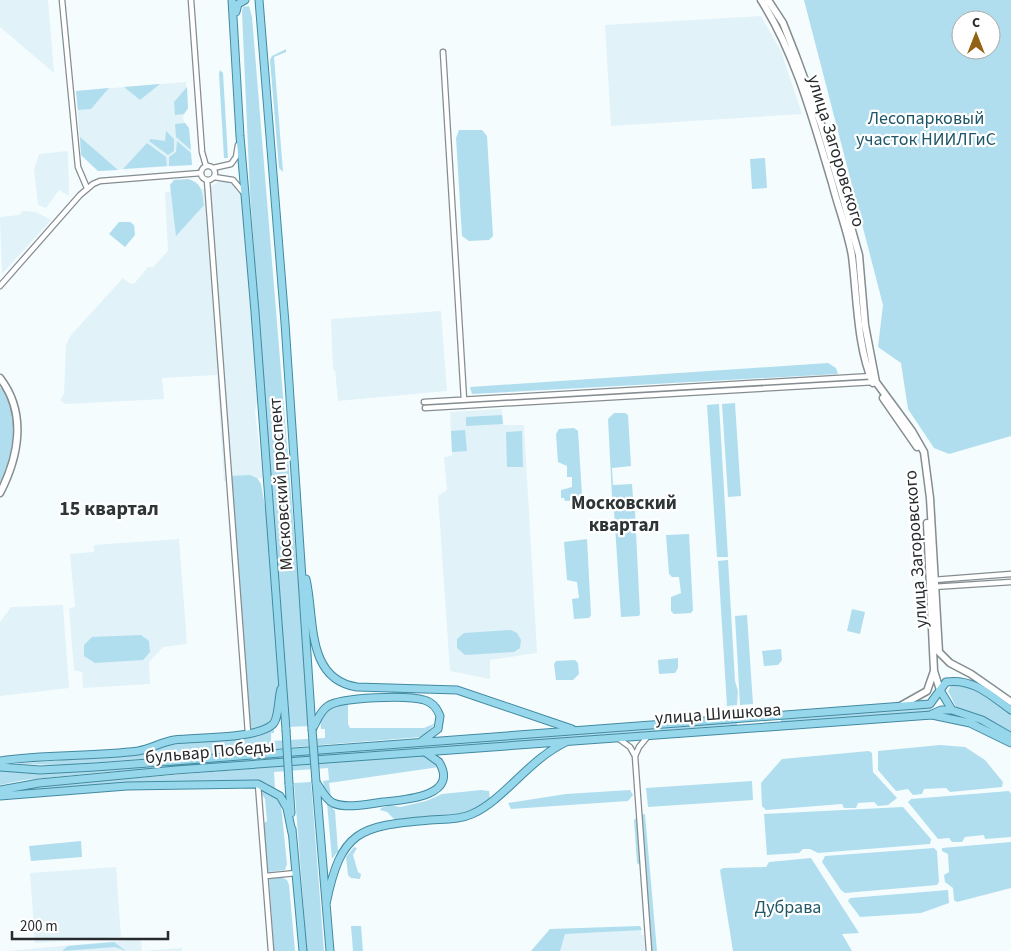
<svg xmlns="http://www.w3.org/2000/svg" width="1011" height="951" font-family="'Source Sans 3',sans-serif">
<rect width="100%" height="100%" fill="#f5fcfe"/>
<!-- built -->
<path fill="#e1f2f9" d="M0 0H48L54 73 0 27Z
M761 16 781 51 802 114 611 126 605 25Z
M186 82 188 108 183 116 184 122 189 128 192 165 98 171 81 155 76 91Z
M68 151 69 196 59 190 46 208 38 205 34 169 39 154Z
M234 181 240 188 252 318 257 401 255 412 263 478 224 481 217 375 162 378 164 399 65 404 60 400 64 394 66 345 71 335 123 278 129 283 134 284 148 267H153L168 251 165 192 199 190 210 187 218 182Z
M23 211 36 212 51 220 2 274 0 217 19 215Z
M441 311 447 391 338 401 335 370H333L331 319Z
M502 409 503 425H524L537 653 490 660V679L450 671 438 496 447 490 444 457 452 456 450 412Z
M179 539 187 644 163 647 149 662 150 684 83 688 82 672 74 670 69 608 75 607 70 554 94 552V545Z
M63 605 69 688 0 696V622L11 607Z
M116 867 121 937 35 943 30 873Z
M641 928V935H644L645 951H559L564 932Z
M141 939 142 951 182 948V951H6Z"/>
<!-- green -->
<path fill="#b0deee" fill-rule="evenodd" d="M804 0H1011V436L949 454 934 448 908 409 901 363 878 347 883 305ZM961 20H991V50H961Z
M249 6 252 17 310 726 288 727 250 193 242 12 243 7Z
M286 49V52L274 57 283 172 279 168 270 60 272 56Z
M220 70 223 73 228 158H224L219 74Z
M160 84 140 100 124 87Z
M187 87 188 108 184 114 175 115 174 102Z
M109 88 91 109 78 110 76 91Z
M185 123 189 128 191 150 176 137 175 124Z
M459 130H482L487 136 493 236 489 240 469 241 462 236 456 138Z
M166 131 174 139V151L168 155 149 141 151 139 165 141Z
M80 137 118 170 98 171 81 155Z
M177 141 191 153 192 165 169 166V157L176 152Z
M147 143 166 157 167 166 123 169Z
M765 158 767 188 752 189 750 159Z
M188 179C202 183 202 191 204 205L176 236 170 185 174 180Z
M119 222H130L134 225 135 235 125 247 109 234Z
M828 363 836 368 838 374 472 394 470 387Z
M0 387C23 409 12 458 0 484Z
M735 403 741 496 728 497 722 404Z
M719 404 728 557H717L707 405Z
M614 413H625L628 415 631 466 612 468 613 485 632 484 633 498 630 501 617 502 612 496 608 419Z
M502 415 503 424 466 426V417Z
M574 428 578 431 582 495 577 500 565 501 564 498H561V490L572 487V477H567V466L558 462 556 434 559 429Z
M465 430 467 451 452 452 451 431Z
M522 431 523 467H507L506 432Z
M250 475 257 478 261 484 267 517 283 684 275 722 248 733 230 476Z
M629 506 635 511 640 614 639 616 621 617 614 511 618 507Z
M689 534 693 610 691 613 674 614 671 611V597L681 593 679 577H672L669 574 666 535Z
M587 539 591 615 589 618 574 619 572 599 579 598 577 582 567 580 564 542Z
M728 560 735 681 738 691 737 705 727 706 718 561Z
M852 609 865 612 860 634 847 631Z
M747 615 753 704 740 705 735 616Z
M511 630 517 633 521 640 520 648 514 652 465 655 457 648V639L464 633Z
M141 635 149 641 150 652 143 660 95 663 84 656V645L92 637Z
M781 649 782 660 778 665 764 666 762 651Z
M678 658V668L675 673 659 674 658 660Z
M575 660 578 663 579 674 573 680H556L554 664 556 661Z
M959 685 973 688 1011 714V732L982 716 956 707 948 691 951 686Z
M348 703V724L350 728H424L436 723 422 737 65 765 14 764 140 754 167 745 235 739 274 729V733H271V741L325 738V729H321L320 718 335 705Z
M931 708 932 711 781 722V719Z
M737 722V725L106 772 24 780 0 785V770Z
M940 745 965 747 985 760 1003 782 1002 787 950 792 946 788 924 789 922 794 913 795 908 789 896 791 878 770V751Z
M869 751 872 753 873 772 897 798 888 805 878 806 874 802 858 803 856 808H844L842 804 766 810 762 806 761 783 782 759Z
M416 755 430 757 439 767 329 783 331 797 325 792 323 781 329 780 328 768 274 772 275 789 259 780H244L9 792 39 786Z
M752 781 753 800 648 807 646 788Z
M311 782 324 951H307L294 783Z
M262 789 277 798 281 805 287 864 285 870 268 872 267 869 263 824 267 821 265 799 261 793Z
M481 790 489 791 490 799 469 814 395 820 387 812 380 810 381 808 390 805 400 807 426 801 442 794Z
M630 790 633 795 628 801 511 809 508 803 566 794Z
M1009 791 1011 794V837L985 839 984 835 965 837 962 842H952L949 838 938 839 908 802 911 799Z
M327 803H329L335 811 338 851 332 859Z
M903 807 931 839 930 844 818 853 810 849H803L799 853 767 855 764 814Z
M645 814 657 951H649L643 867 637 863 634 820 639 815Z
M81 841 82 857 31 861 29 846Z
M1011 842V888L957 902 954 900 953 888 945 882 944 875 949 872 948 854 942 851V848Z
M354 847 357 848 353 855 358 872 361 874 360 879 351 878 348 875 346 857Z
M934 848 937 851 939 882 937 885 845 893 841 890 822 862 825 856Z
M811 858 859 933 842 934 852 951H733L720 870 723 868 766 867 769 862Z
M281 877 287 880 289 885 295 951H274L269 878Z
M948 890 949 903 921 913 860 917 848 901 850 898Z
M351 926H361L363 951H353Z
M640 926 642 930 565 934 560 951H531L550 929Z
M114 942 126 951 115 947 62 951 68 946Z"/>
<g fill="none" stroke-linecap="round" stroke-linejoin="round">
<!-- street casing -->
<g stroke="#858d90" stroke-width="7">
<path id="street" d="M62 0 78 167 87 188
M191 0 202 152 206 166
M443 52 464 400
M201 173a7 7 0 1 1 14 0a7 7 0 1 1-14 0Z
M213 168 231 164 236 157 238 145
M214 177 233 180 243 192
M207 180 248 733
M0 286 80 195 93 184 100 181 201 173
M424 402 873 376
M425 408 875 382
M933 580 1011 574
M933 587 1011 582
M619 739 630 747 635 756 639 747 648 736
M635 756 649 951
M258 784 271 951
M266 876 296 873"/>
</g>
<!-- secondary casing -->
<g stroke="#858d90" stroke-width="9">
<path id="secondary" d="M761 0C796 55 813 120 832 183 838 207 848 232 852 256 857 296 857 347 873 383
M768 0 783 23 796 56 821 124 841 191 859 255 865 325 876 382 912 431 924 452 930 498 939 652 950 663 971 674 1011 702
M0 378C27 413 19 456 0 493
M883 398 917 447
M934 671 940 690
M902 705 927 691 934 671 927 523"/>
</g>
<!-- primary casing -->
<g stroke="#428aa1" stroke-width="9">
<path id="primary" d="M232 0 240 136 255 312 286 730
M259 0 285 323 312 729
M236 12 238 4 245 0
M306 579C315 617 305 679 357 687L457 690 572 729
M940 690 952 710 982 720 1010 736
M932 714 941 710H952
M313 728C317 721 320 711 328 706 341 697 408 695 424 700 432 702 437 708 440 716L438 729 422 741
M0 761C45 754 92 757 138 751 150 749 162 742 174 740 198 737 255 739 272 725 279 720 278 698 281 689
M0 767 40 770 95 767 930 704 946 682C973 678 990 695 1011 710
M316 782C321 789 325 799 333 803 347 809 368 804 383 802 403 800 460 797 439 762L425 752
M316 782 330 951
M289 784 291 813
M0 790 39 783 176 770 932 715 970 723 1011 743
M0 796 127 786 258 784 280 796 287 808 292 833
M292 829 303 951
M326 904C341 830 359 826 430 820 444 819 459 820 472 814 505 799 528 760 566 742"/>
</g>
<!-- street -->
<use href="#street" stroke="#fff" stroke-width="4.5"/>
<!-- secondary -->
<use href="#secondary" stroke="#fff" stroke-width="6"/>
<!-- primary -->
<use href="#primary" stroke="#96d7ec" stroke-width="7"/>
<!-- primary-bridge casing -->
<g stroke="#428aa1" stroke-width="9" stroke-linecap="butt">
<path id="primary-bridge" d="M312 729 316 782
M286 730 289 784"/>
</g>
<!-- primary-bridge -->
<use href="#primary-bridge" stroke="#96d7ec" stroke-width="7"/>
</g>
<g text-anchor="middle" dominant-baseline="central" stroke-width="4.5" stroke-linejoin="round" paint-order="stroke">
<!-- park labels -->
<g font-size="18" fill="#1f5668" stroke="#fff">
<text x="926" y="118">Лесопарковый<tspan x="926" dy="21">участок НИИЛГиС</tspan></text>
<text x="788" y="907">Дубрава</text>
</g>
<!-- street labels -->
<g font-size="18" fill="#282b2d" stroke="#fff">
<text transform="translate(836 151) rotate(73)">улица Загоровского</text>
<text transform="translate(281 484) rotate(-94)">Московский проспект</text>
<text transform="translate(916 549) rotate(-94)">улица Загоровского</text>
<text transform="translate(718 714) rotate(-4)">улица Шишкова</text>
<text transform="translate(210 752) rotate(-5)">бульвар Победы</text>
</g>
<!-- neighbourhood labels -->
<g font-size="19" font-weight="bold" fill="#2e3537" stroke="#fff">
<text x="624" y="503">Московский<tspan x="624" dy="22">квартал</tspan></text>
</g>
<!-- quarter labels -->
<g font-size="20" font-weight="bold" fill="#2e3537" stroke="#fff">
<text x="109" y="509">15 квартал</text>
</g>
</g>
<!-- north arrow -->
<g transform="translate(976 35)"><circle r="24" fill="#ffffff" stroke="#a9aaab"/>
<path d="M0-4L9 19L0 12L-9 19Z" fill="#936213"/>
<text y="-8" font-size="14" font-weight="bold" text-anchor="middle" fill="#282b2d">С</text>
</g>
<!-- scale -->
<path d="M12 931v8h156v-8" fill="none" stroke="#282b2d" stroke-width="2.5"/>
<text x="20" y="931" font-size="15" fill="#282b2d" stroke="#ffffff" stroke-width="4" paint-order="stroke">200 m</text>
</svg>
